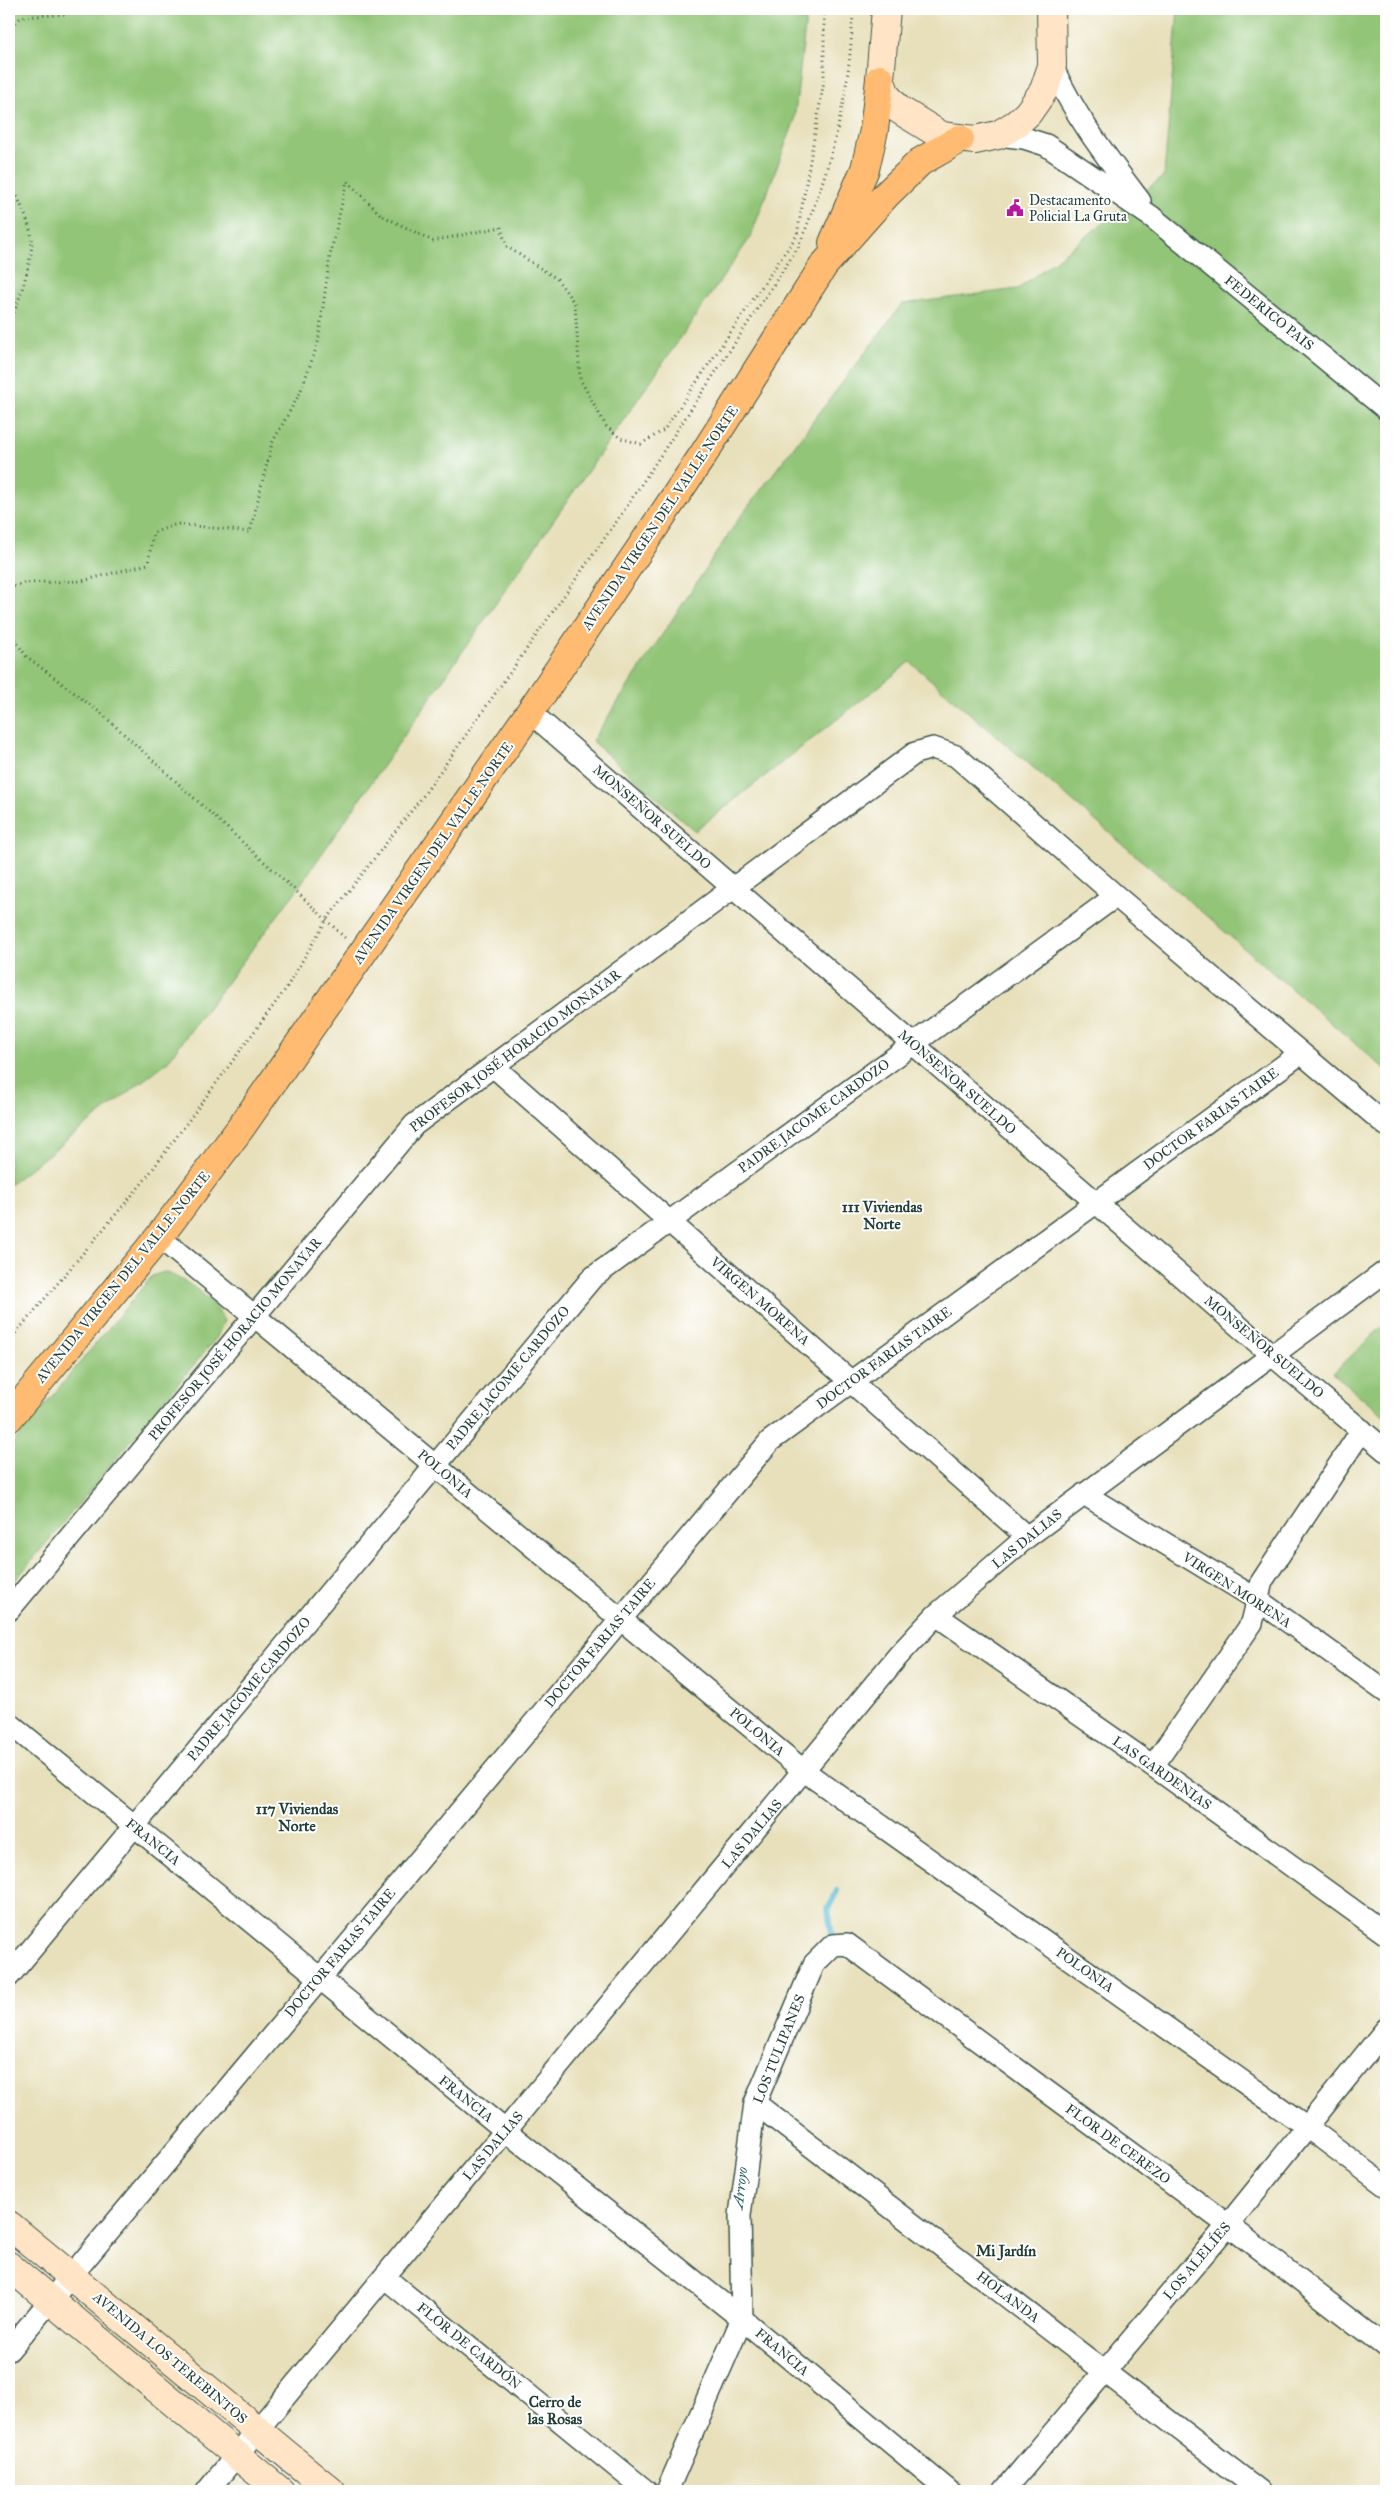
<svg xmlns="http://www.w3.org/2000/svg" width="1395" height="2500" font-family="'IM FELL Great Primer',serif">
<rect width="100%" height="100%" fill="#fff"/>
<filter id="ink" filterUnits="userSpaceOnUse"><feTurbulence type="fractalNoise" baseFrequency=".02" numOctaves="2"/><feDisplacementMap in="SourceGraphic" scale="10" xChannelSelector="R" yChannelSelector="G"/><feConvolveMatrix kernelMatrix="1 2 1 2 8 2 1 2 1" color-interpolation-filters="sRGB"/></filter>
<filter id="wash" filterUnits="userSpaceOnUse"><feTurbulence type="fractalNoise" baseFrequency=".0096" numOctaves="4" result="noise"/><feDisplacementMap in="SourceGraphic" scale="20" xChannelSelector="R" yChannelSelector="G"/><feGaussianBlur stdDeviation="1.12" result="paint"/><feColorMatrix in="noise" values="0 0 0 0 0 0 0 0 0 0 0 0 0 0 0 0 0 1.4 0 .05"/><feComposite in="paint" operator="in"/></filter>
<g filter="url(#wash)">
<rect width="100%" height="100%" fill="#e8e0bb"/>
<!-- green -->
<path fill="#92c577" stroke="#588156" d="M9 9H807L794 122 750 238 296 891 167 1062 9 1185Z
M1178 9H1386V1070L910 662 695 831 592 741 738 520 902 304 1018 289 1164 176Z
M164 1272C187 1280 215 1299 224 1321L217 1337 9 1588V1448L152 1276Z
M1386 1323V1418L1333 1373Z"/>
<g fill="none" stroke-linecap="round" stroke-linejoin="round">
<!-- stream -->
<path stroke="#54b8d3" stroke-width="6" d="M833 1942 828 1909 837 1891"/>
</g>
</g>
<g filter="url(#ink)">
<g fill="none" stroke-linecap="round" stroke-linejoin="round">
<!-- minor casing -->
<g stroke="#3d5548" stroke-width="24">
<path id="minor" d="M1052 66C1076 118 1106 156 1140 201
M998 135 1024 138 1046 145 1152 217 1386 409
M530 712 1272 1355 1386 1451
M493 1066 1027 1537
M159 1237 804 1771 1307 2127 1386 2186
M1084 1494 1258 1600 1386 1692
M9 1610 414 1125 915 753 933 748 956 756 1116 896 1386 1125
M936 1615 1153 1766 1386 1934
M9 1723 506 2131 742 2319 949 2491
M1153 1766 1252 1623 1262 1581 1362 1430
M9 1976 592 1278 1116 896
M755 2103 1260 2491
M384 2277 646 2491
M9 2350 770 1441 1301 1053
M207 2491 898 1656 936 1615 1027 1537 1386 1271
M667 2491 742 2319 740 2215 755 2103 814 1964 833 1945 847 1944 1228 2225 1386 2347
M1004 2491 1228 2225 1386 2029"/>
</g>
<!-- secondary casing -->
<g stroke="#3d5548" stroke-width="30">
<path id="secondary" d="M886 9 880 79 886 95 898 109 942 136 975 140 998 135 1016 124 1028 113 1044 90 1052 66 1051 9
M9 2225 331 2491
M9 2266 280 2491"/>
</g>
<!-- primary casing -->
<g stroke="#3d5548" stroke-width="30">
<path id="primary" d="M833 243 865 169 874 130 880 79
M9 1418 159 1237 242 1126 530 712 703 455 824 265 886 195 920 162 960 139"/>
</g>
<!-- path -->
<path stroke="#3d5548" stroke-width="3" stroke-dasharray="1 4" stroke-linecap="butt" d="M9 30 21 17 68 14 69 9
M9 184C17 192 32 229 32 241 32 261 18 306 9 323
M9 588 24 583 82 581 148 564 153 533 177 524 250 532 272 443 300 393 318 343 330 256 347 181 381 215 433 241 501 227 506 246 557 279 575 304 580 379 606 426 620 438 641 444 664 430 797 235 824 81V9
M9 631 26 656 102 714 296 891 345 938
M9 1341 144 1181 285 990 327 919 423 796 623 512 799 246C832 164 850 97 853 9"/>
<!-- minor -->
<use href="#minor" stroke="#fff" stroke-width="21"/>
<!-- secondary -->
<use href="#secondary" stroke="#ffe4c6" stroke-width="28"/>
<!-- primary -->
<use href="#primary" stroke="#ffbb71" stroke-width="28"/>
</g>
</g>
<!-- icons -->
<defs>
<g id="civic-bare" transform="scale(1.35)"><path d="M-.6-6.5H3V-4.5H.6V-3L4-1V1h2V6H-6V1h2V-1L-.6-3ZM-1.2 2.5V6h2.4V2.5Z" fill="#b5179e" stroke="#fff" stroke-width="2.5" paint-order="stroke"/></g>
</defs>
<g fill-rule="evenodd">
<use href="#civic-bare" x="1015" y="208"/>
</g>
<g text-anchor="middle" dominant-baseline="central" stroke-width="4" stroke-linejoin="round" paint-order="stroke">
<!-- poi labels -->
<g font-size="14" fill="#1f3d34" stroke="#fff" text-anchor="start">
<text x="1029" y="200">Destacamento<tspan x="1029" dy="16">Policial La Gruta</tspan></text>
</g>
<!-- street labels -->
<g font-size="14" fill="#1f3d34" stroke="#fff">
<text transform="translate(1269 313) rotate(39)">FEDERICO PAIS</text>
<text transform="translate(660 518) rotate(-56)">AVENIDA VIRGEN DEL VALLE NORTE</text>
<text transform="translate(652 817) rotate(41)">MONSEÑOR SUELDO</text>
<text transform="translate(433 853) rotate(-55)">AVENIDA VIRGEN DEL VALLE NORTE</text>
<text transform="translate(515 1051) rotate(-37)">PROFESOR JOSÉ HORACIO MONAYAR</text>
<text transform="translate(957 1082) rotate(41)">MONSEÑOR SUELDO</text>
<text transform="translate(814 1116) rotate(-36)">PADRE JACOME CARDOZO</text>
<text transform="translate(1211 1119) rotate(-36)">DOCTOR FARIAS TAIRE</text>
<text transform="translate(123 1277) rotate(-51)">AVENIDA VIRGEN DEL VALLE NORTE</text>
<text transform="translate(760 1301) rotate(41)">VIRGEN MORENA</text>
<text transform="translate(235 1339) rotate(-50)">PROFESOR JOSÉ HORACIO MONAYAR</text>
<text transform="translate(1264 1347) rotate(40)">MONSEÑOR SUELDO</text>
<text transform="translate(884 1358) rotate(-36)">DOCTOR FARIAS TAIRE</text>
<text transform="translate(508 1378) rotate(-50)">PADRE JACOME CARDOZO</text>
<text transform="translate(445 1474) rotate(40)">POLONIA</text>
<text transform="translate(1027 1539) rotate(-39)">LAS DALIAS</text>
<text transform="translate(1237 1590) rotate(33)">VIRGEN MORENA</text>
<text transform="translate(600 1643) rotate(-50)">DOCTOR FARIAS TAIRE</text>
<text transform="translate(249 1689) rotate(-50)">PADRE JACOME CARDOZO</text>
<text transform="translate(757 1732) rotate(40)">POLONIA</text>
<text transform="translate(1162 1773) rotate(35)">LAS GARDENIAS</text>
<text transform="translate(752 1834) rotate(-50)">LAS DALIAS</text>
<text transform="translate(153 1842) rotate(39)">FRANCIA</text>
<text transform="translate(340 1953) rotate(-50)">DOCTOR FARIAS TAIRE</text>
<text transform="translate(1085 1970) rotate(35)">POLONIA</text>
<text transform="translate(779 2049) rotate(-68)">LOS TULIPANES</text>
<text transform="translate(466 2099) rotate(39)">FRANCIA</text>
<text transform="translate(1118 2144) rotate(36)">FLOR DE CEREZO</text>
<text transform="translate(493 2146) rotate(-50)">LAS DALIAS</text>
<text transform="translate(1197 2261) rotate(-50)">LOS ALELÍES</text>
<text transform="translate(1008 2297) rotate(37)">HOLANDA</text>
<text transform="translate(469 2346) rotate(39)">FLOR DE CARDÓN</text>
<text transform="translate(782 2352) rotate(40)">FRANCIA</text>
<text transform="translate(170 2358) rotate(40)">AVENIDA LOS TEREBINTOS</text>
</g>
<!-- neighbourhood labels -->
<g font-size="15" font-weight="bold" fill="#1f3d34" stroke="#fff">
<text x="882" y="1207">111 Viviendas<tspan x="882" dy="17">Norte</tspan></text>
<text x="297" y="1809">117 Viviendas<tspan x="297" dy="17">Norte</tspan></text>
<text x="1006" y="2251">Mi Jardín</text>
<text x="555" y="2402">Cerro de<tspan x="555" dy="17">las Rosas</tspan></text>
</g>
<!-- water labels -->
<g font-size="15" font-style="italic" fill="#2f6264" stroke="#fff">
<text transform="translate(740 2188) rotate(-83)">Arroyo</text>
</g>
</g>
<!-- margin -->
<rect width="1395" height="2500" fill="none" stroke="#fff" stroke-width="30"/>
</svg>
